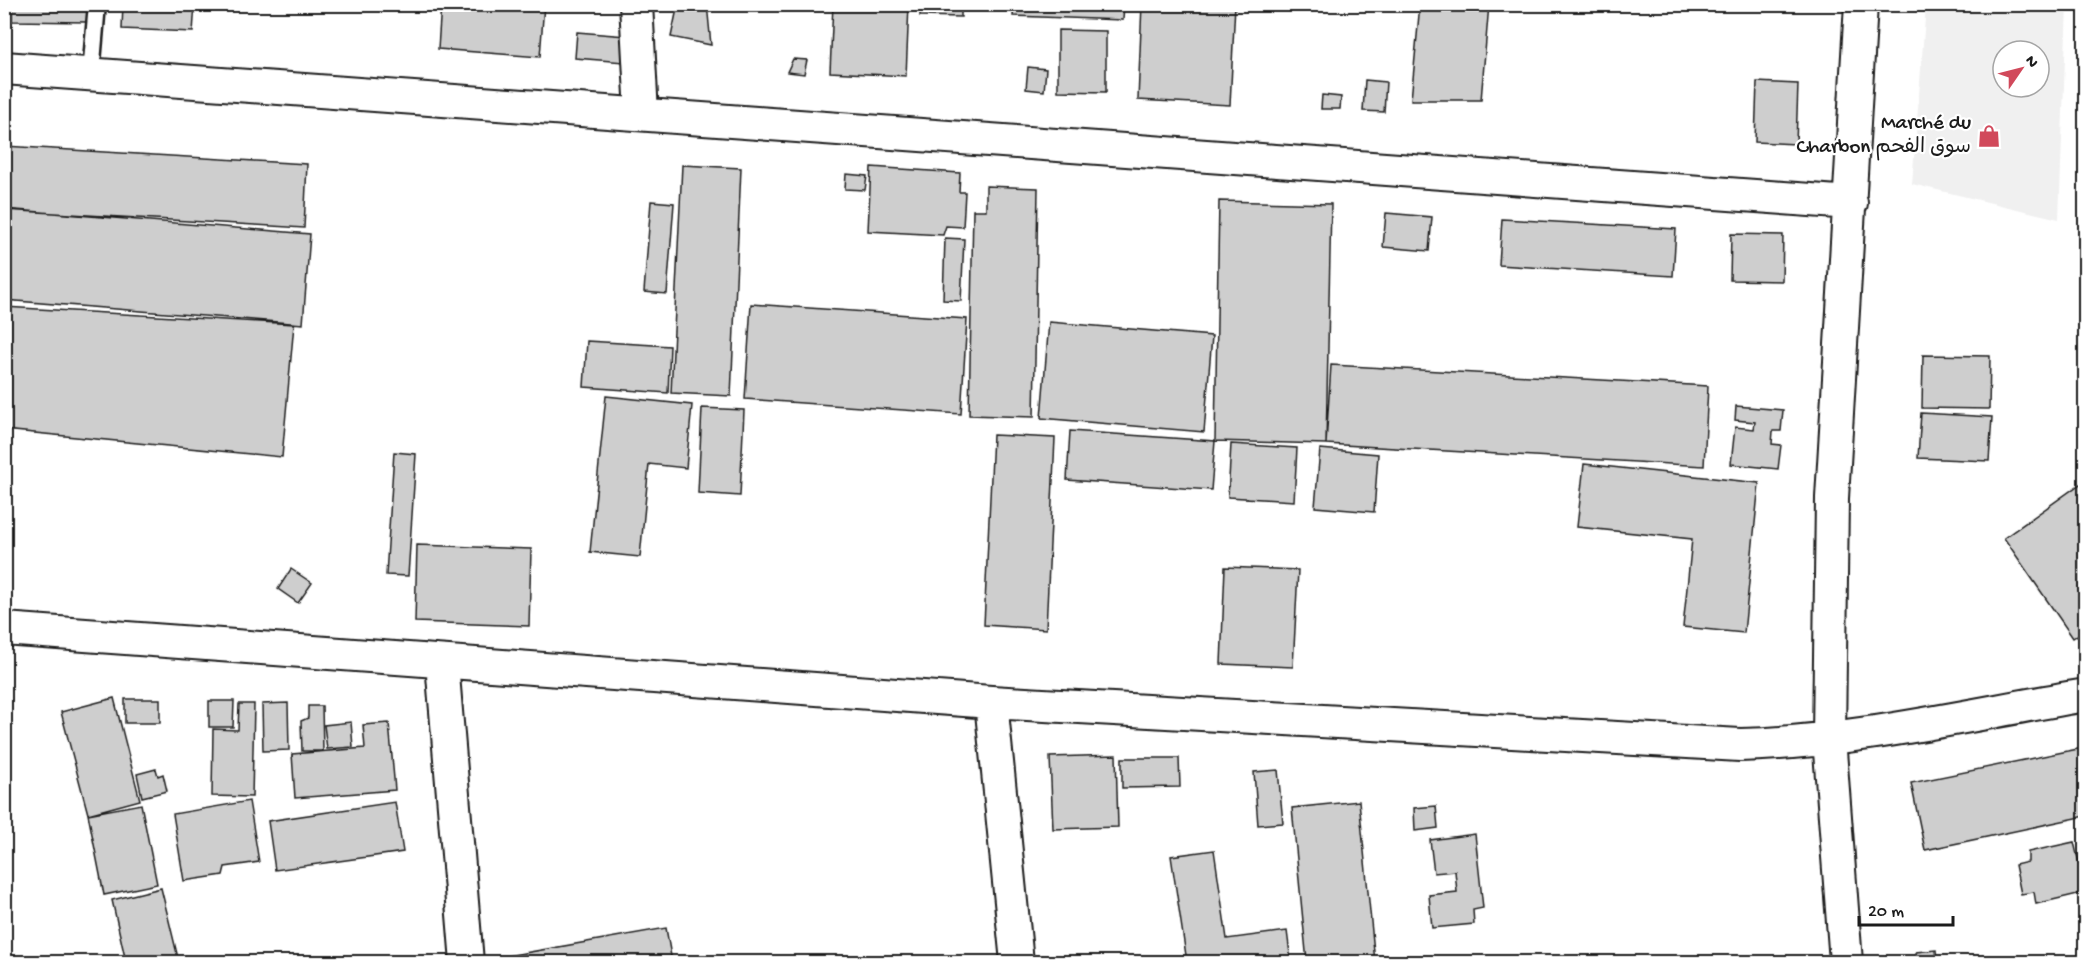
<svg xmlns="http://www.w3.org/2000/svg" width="2090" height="967" font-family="'Gochi Hand','Playpen Sans Arabic',sans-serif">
<rect width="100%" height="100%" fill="#fff"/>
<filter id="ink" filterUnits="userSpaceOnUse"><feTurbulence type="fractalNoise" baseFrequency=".0167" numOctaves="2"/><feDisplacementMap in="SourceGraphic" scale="12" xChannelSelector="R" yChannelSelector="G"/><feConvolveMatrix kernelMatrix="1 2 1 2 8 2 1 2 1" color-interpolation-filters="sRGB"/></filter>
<g filter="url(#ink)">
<!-- built -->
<path fill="#f0f0f0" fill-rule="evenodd" d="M1926 5H2067L2059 219 1912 184ZM2003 51H2039V87H2003Z"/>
<!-- building -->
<path fill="#cecece" stroke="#1c1c1c" stroke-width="1.5" d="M12 4H88L87 22 12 21Z
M123 4H195L193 32 122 29Z
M441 4H544L540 57 438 49Z
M678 4H707L711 45 671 37Z
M833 4H909L906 76 830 72Z
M920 4H961V17L920 16Z
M1014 4H1124L1123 20 1013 16Z
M1142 4H1235L1230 105 1138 100Z
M1420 4H1489L1481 100H1411Z
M1058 30 1106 31V92L1058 91Z
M577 32 626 36 624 62 575 58Z
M793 59 807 60 804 74 787 72Z
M1028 67 1046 69 1044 91 1026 89Z
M1365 80 1386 82 1384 112 1363 111Z
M1757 82 1798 84 1796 144 1755 142Z
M1322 95 1341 97 1340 109H1321Z
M4 146 307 164 304 228 4 210Z
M682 165 741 168 731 396 671 393Z
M871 167 960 173 959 192H965L963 227 946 226 943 235 868 231Z
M846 174 867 176 865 190 845 189Z
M986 186 1038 188 1034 417 969 415 973 210H986Z
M651 201 674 203 667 294 644 292Z
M1219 201 1331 204 1326 444 1215 441Z
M4 209 310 234 303 324 4 300Z
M1386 213 1432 217 1429 251 1383 247Z
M1502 219 1676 229 1673 276 1499 265Z
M1731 234 1783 235 1782 281 1730 280Z
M945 238 964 239 961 301 943 300Z
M751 304 967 319 961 414 745 399Z
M4 307 294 324 282 457 4 430Z
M1049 322 1212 336 1204 432 1041 418Z
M587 341 670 346 668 393 584 387Z
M1923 355 1990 356 1989 409 1922 408Z
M1331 365 1708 386 1704 466 1326 444Z
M606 396 692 405 686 468 649 464 640 557 590 552Z
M1736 406 1783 410 1781 431H1773L1772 444 1781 445 1778 469 1731 464 1735 427 1754 429 1755 422 1735 420Z
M702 408 744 410 740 496 698 493Z
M1921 413 1992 417 1989 461 1918 458Z
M1070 431 1215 441 1211 490 1067 480Z
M993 435 1055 438 1046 629 984 625Z
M1231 444 1297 448 1294 501 1228 497Z
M1320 449 1378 454 1374 512 1315 507Z
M394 452 416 454 408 576 386 575Z
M1584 464 1759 483 1744 633 1683 627 1692 539 1577 527Z
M2083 482 2086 629 2073 638 2004 538Z
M417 545 531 549 529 626 415 622Z
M1225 567 1298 570 1293 667 1221 664Z
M291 569 312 583 298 603 278 589Z
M114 698 140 800 88 814 61 712Z
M125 699H160V723H125Z
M209 701H234L233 727H209Z
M288 703 289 750 263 751 262 704Z
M239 704H254L252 797 212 796 213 729 238 730Z
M308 706H322L323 751H302L301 721 308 718Z
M351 722 353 747 327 749 324 725Z
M389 723 395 790 295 798 292 754 365 748 363 725Z
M2083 748 2086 816 1925 850 1911 783Z
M1116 755 1118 827 1053 829 1050 757Z
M1122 758H1179L1180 787 1122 788Z
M156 769 158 776 163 774 167 791 142 797 137 774Z
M1278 770 1283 823 1258 825 1254 772Z
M249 801 259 862 225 867 223 875 184 881 173 814Z
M1359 801 1375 962H1307L1292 808Z
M395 802 403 852 275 870 268 821Z
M141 804 157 884 104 895 88 814Z
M1436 806 1438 828 1415 831 1414 808Z
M1475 834 1483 908 1473 910 1474 924 1432 928 1429 895 1457 892 1455 871 1434 873 1430 840Z
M2074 842 2086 892 2036 904 2034 892 2021 894 2015 865 2028 862V852Z
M1214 850 1227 939 1287 931 1291 962H1187L1171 856Z
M161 888 179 962H126L112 900Z
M666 928 672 962H497L496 958Z
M1936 950 1937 962H1946H1917L1916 952Z"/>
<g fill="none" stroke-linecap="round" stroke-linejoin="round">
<!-- service casing -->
<g stroke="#1c1c1c" stroke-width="21">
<path id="service" d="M91 74 97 4"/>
</g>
<!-- minor casing -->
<g stroke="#1c1c1c" stroke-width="36">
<path id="minor" d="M636 4 642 114
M4 68 1851 203
M4 629 991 702 1740 745C1855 742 1971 714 2086 695
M442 663 467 962
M991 702 1017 962
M1846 962 1829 738 1832 498 1861 4"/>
</g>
<!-- service -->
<use href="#service" stroke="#fff" stroke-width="16"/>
<!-- minor -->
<use href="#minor" stroke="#fff" stroke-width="32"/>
</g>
</g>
<!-- icons -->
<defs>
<g id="shop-bare" transform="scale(1.8)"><path d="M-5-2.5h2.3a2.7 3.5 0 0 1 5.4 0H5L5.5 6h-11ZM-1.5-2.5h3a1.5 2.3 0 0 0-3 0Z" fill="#d1495b" stroke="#fff" stroke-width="2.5" paint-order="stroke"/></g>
</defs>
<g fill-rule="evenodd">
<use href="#shop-bare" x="1989" y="136"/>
</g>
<g text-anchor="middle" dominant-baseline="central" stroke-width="4.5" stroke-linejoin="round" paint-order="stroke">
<!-- poi labels -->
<g font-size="21" fill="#1c1c1c" stroke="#fff" text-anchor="end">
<text x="1971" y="124">Marché du<tspan x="1971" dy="24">Charbon سوق الفحم</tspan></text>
</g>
</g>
<!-- margin -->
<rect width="2090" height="967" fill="none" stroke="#fff" stroke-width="24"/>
<rect x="12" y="12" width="2066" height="943" fill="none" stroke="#1c1c1c" stroke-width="2" filter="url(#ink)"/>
<!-- north arrow -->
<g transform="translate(2021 69) rotate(55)"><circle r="28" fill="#ffffff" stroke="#a4a4a4" stroke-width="1.5"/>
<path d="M0-4.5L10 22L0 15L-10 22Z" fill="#d1495b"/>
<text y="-9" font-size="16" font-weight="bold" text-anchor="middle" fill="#1c1c1c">N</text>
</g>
<!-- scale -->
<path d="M1859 916v9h94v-9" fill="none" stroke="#1c1c1c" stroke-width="3"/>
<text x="1868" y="916" font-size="18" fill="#1c1c1c" stroke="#ffffff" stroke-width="4.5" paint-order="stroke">20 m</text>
</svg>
